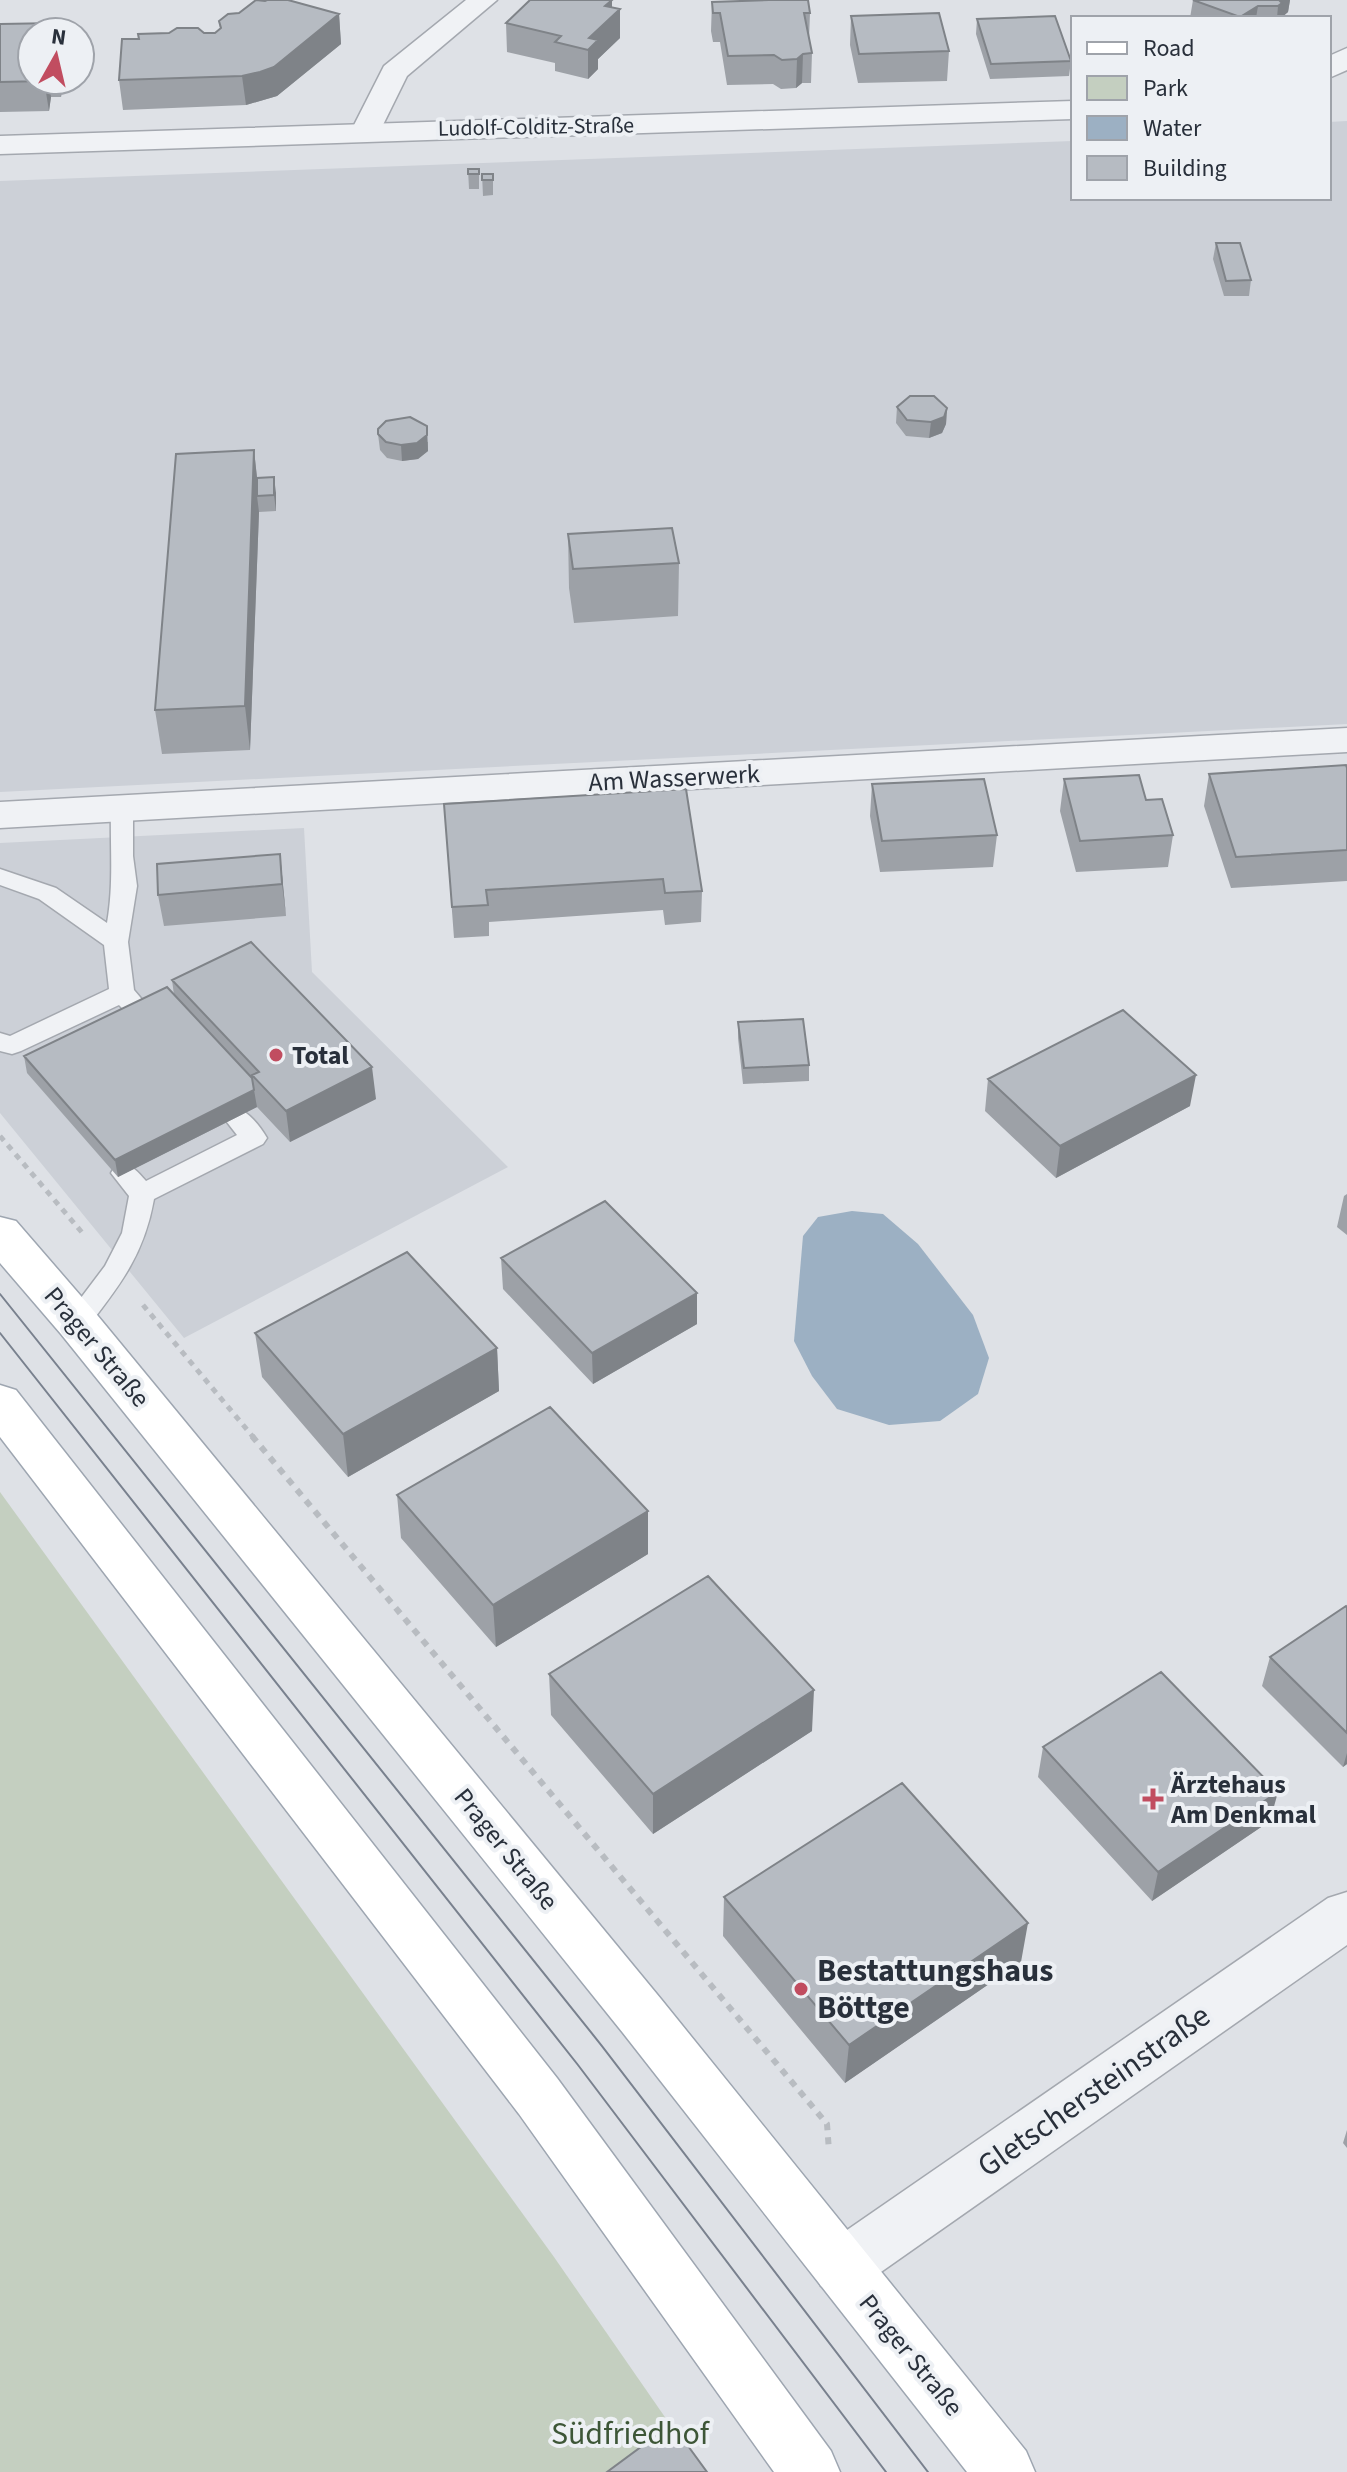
<svg xmlns="http://www.w3.org/2000/svg" width="1347" height="2472" font-family="'Source Sans 3',sans-serif">
<rect width="100%" height="100%" fill="#dee1e6"/>
<!-- built -->
<path fill="#ccd0d7" d="M1347 121V724L0 792V181L1073 141V198H1329V122Z
M304 828 312 972 508 1167 184 1338 0 1113V843Z"/>
<!-- green -->
<path fill="#c4cfc0" d="M0 1492 554 2257 703 2472H0Z"/>
<!-- water -->
<path fill="#9cb0c3" d="M852 1211 883 1214 918 1244 973 1315 989 1358 978 1394 940 1421 889 1425 837 1409 812 1376 794 1341 803 1236 818 1217Z"/>
<g fill="none" stroke-linecap="round" stroke-linejoin="round">
<!-- service casing -->
<g stroke="#a4a8af" stroke-width="3">
<path id="service" d="M122 801 130 803 133 808V856L137 886 128 942 134 990 156 1016 153 1022C136 1027 130 1016 119 1005L21 1051 12 1054 0 1051V1033L10 1036 109 989 104 945 39 899 0 885V869L56 888 107 923C114 883 110 848 111 808L114 803Z
M236 1108C249 1112 260 1126 267 1138L263 1144 154 1199C144 1255 120 1285 86 1329L77 1332 68 1329 64 1322 68 1315 105 1266 122 1233 129 1196 111 1173 115 1166C131 1162 136 1170 146 1181L237 1135 223 1117 227 1111Z"/>
</g>
<!-- minor casing -->
<g stroke="#a4a8af" stroke-width="3">
<path id="minor" d="M466 0H497L407 76 377 137 366 140 355 137 351 131 384 66Z
M1347 728V752L0 828V802Z
M1347 1892V1945L861 2286 841 2295 821 2286 812 2267 821 2248 1328 1898Z"/>
</g>
<!-- tertiary casing -->
<g stroke="#a4a8af" stroke-width="3">
<path id="tertiary" d="M1347 48V70L1329 78V56Z
M1073 101V119L0 154V136Z"/>
</g>
<!-- primary casing -->
<g stroke="#9ea6b1" stroke-width="3">
<path id="primary" d="M0 1217 16 1221 93 1310 661 1999 1026 2451 1035 2472H967L623 2033 61 1334 0 1263Z
M0 1385 16 1390 557 2078 831 2451 840 2472H774L519 2114 0 1437Z"/>
</g>
<!-- path-far1 -->
<path stroke="#b8bcc1" stroke-width="5" stroke-dasharray="6 6" stroke-linecap="butt" d="M0 1136 85 1236
M143 1305 254 1438"/>
<!-- path -->
<path stroke="#b8bcc1" stroke-width="6" stroke-dasharray="7 7" stroke-linecap="butt" d="M252 1436 827 2124 829 2151"/>
<!-- service -->
<use href="#service" fill="#f0f2f5" fill-rule="evenodd"/>
<!-- minor -->
<use href="#minor" fill="#f0f2f5" fill-rule="evenodd"/>
<!-- tertiary -->
<use href="#tertiary" fill="#f0f2f5" fill-rule="evenodd"/>
<!-- primary -->
<use href="#primary" fill="#fff" fill-rule="evenodd"/>
<!-- tram -->
<path stroke="#79818e" stroke-width="2" d="M0 1294 602 2046 928 2472
M0 1333 578 2065 886 2472"/>
</g>
<!-- wall -->
<path fill="#9da1a7" d="M612 0V7L620 9V38L598 59V69L588 79 555 71V63L507 52 506 23Z
M1193 0H1290L1288 12 1281 18H1190Z
M712 2 810 13 809 39 812 53 811 83H802L796 88 781 89 773 84 727 85 720 42H713L711 31Z
M339 14 341 44 277 96 246 105 123 110 119 80 139 39 169 33H215L220 29 219 21Z
M851 16 949 51 947 81 858 83 850 45Z
M977 19 1071 61 1069 76 990 79 976 34Z
M0 24 32 80H63L61 97H51L49 111 0 112Z
M468 169H479V189H469Z
M482 174H493V195L483 196Z
M1216 243 1251 280 1249 296H1224L1213 259Z
M897 407 947 408 946 424 942 433 929 438 906 436 896 423Z
M378 434 428 442V451L418 459 402 461 387 458 380 450Z
M254 450 257 478 276 493V511L259 512 250 750 162 754 155 710Z
M568 534 679 563 678 616 574 623 569 588Z
M1347 768V881L1231 888 1204 806 1209 774Z
M1064 779 1146 800 1173 835 1168 867 1076 872 1060 811Z
M872 784 997 835 993 867 880 872 870 816Z
M444 804 702 891 701 922 665 925 663 910 489 922V936L454 938Z
M280 854 286 916 164 926 158 895Z
M172 980 376 1099 290 1142 257 1107 118 1177 27 1073 24 1056 174 995Z
M738 1022 809 1065V1081L743 1084 738 1038Z
M988 1079 1190 1106 1056 1178 985 1111Z
M1347 1194V1235L1337 1227 1344 1196Z
M501 1258 697 1324 593 1384 503 1289Z
M255 1333 497 1348 499 1391 348 1477 262 1377Z
M397 1495 648 1511V1554L496 1647 401 1538Z
M1347 1607V1764L1343 1767 1262 1686 1270 1657Z
M549 1674 812 1731 653 1834 551 1715Z
M1043 1747 1270 1821 1152 1901 1038 1777Z
M724 1897 1021 1962 845 2083 723 1936Z
M1347 2130V2148L1343 2143Z"/>
<!-- shaded-wall -->
<path fill="#7f8388" d="M612 0V16L620 9V38L598 59V69L588 79V50L589 38 605 6Z
M1276 0H1290L1288 12 1281 18H1277L1278 6Z
M1258 6 1256 18H1240V17Z
M339 14 341 44 277 96 246 105 242 76Z
M803 54 802 83 796 88 797 59Z
M44 80H49L51 97 49 111Z
M59 80H63L61 97Z
M947 408 946 424 942 433 929 438 931 422Z
M427 426 428 451 418 459 402 461 401 445Z
M254 450 259 496H257L259 512 250 750 245 706Z
M274 477 276 493V511L274 495Z
M280 854 286 916 282 884Z
M372 1067 376 1099 290 1142 286 1111Z
M1196 1075 1190 1106 1056 1178 1060 1146Z
M254 1090 257 1107 118 1177 115 1160Z
M697 1293V1324L593 1384 592 1353Z
M497 1348 499 1391 348 1477 343 1434Z
M648 1511V1554L496 1647 493 1605Z
M814 1690 812 1731 653 1834V1794Z
M1347 1753V1764L1343 1767Z
M1278 1792 1270 1821 1152 1901 1158 1872Z
M1028 1923 1021 1962 845 2083 849 2045Z"/>
<!-- building -->
<path fill="#b6bbc2" stroke="#7f8388" stroke-width="2" d="M256 0 265 1 267 0H288L339 14 274 67 260 72 242 76 119 80 122 39H139L138 34 169 33 177 28H198L204 33H215L221 28 219 21 228 14 239 13Z
M530 0H612L605 6 620 9 589 38 598 40 588 50 555 42 561 36 506 23Z
M769 0H808L810 13H804L812 53 803 54 797 59 782 60 774 55 728 56 720 13H713L712 2Z
M1193 0H1279L1282 3 1278 6H1258L1240 17Z
M939 13 949 51 859 54 851 16Z
M1055 16 1071 61 991 64 977 19Z
M57 23 56 32H32V80H44V81L0 82V24Z
M468 169H479V174H468Z
M482 174H493V180H482Z
M1216 243H1240L1251 280 1226 281Z
M910 396H934L947 408 944 417 931 422 907 420 897 407Z
M410 417 427 426V435L417 443 401 445 386 442 378 434V429L386 421Z
M254 450 245 706 155 710 176 454Z
M274 477V495L257 496V478Z
M672 528 679 563 573 569 568 534Z
M1346 765 1347 768V850L1236 857 1209 774Z
M1139 775 1146 800 1162 799 1173 835 1080 841 1064 779Z
M984 779 997 835 882 841 872 784Z
M686 789 702 891 665 893 663 879 486 890 488 905 452 907 444 804Z
M280 854 282 884 158 895 157 864Z
M251 942 372 1067 286 1111 252 1075 259 1072 172 980Z
M167 987 252 1078 254 1090 115 1160 24 1056Z
M1123 1010 1196 1075 1060 1146 988 1079Z
M803 1019 809 1065 744 1068 738 1022Z
M605 1201 697 1293 592 1353 501 1258Z
M407 1252 497 1348 343 1434 255 1333Z
M550 1407 648 1511 493 1605 397 1495Z
M708 1576 814 1690 653 1794 549 1674Z
M1346 1606 1347 1607V1733L1270 1657Z
M1161 1672 1278 1792 1158 1872 1043 1747Z
M902 1783 1028 1923 849 2045 724 1897Z
M672 2424 707 2472H607Z"/>
<!-- markers -->
<g fill="#c14d60" stroke="#edf0f4" stroke-width="3">
<circle cx="276" cy="1055" r="8"/>
<path d="M1149 1787h8v8h8v8h-8v8h-8v-8h-8v-8h8z"/>
<circle cx="801" cy="1989" r="8"/>
</g>
<g text-anchor="middle" dominant-baseline="central" stroke-width="8" stroke-linejoin="round" paint-order="stroke">
<!-- far-street labels -->
<g font-size="22" fill="#29303b" stroke="#edf0f4">
<text transform="translate(536 127) rotate(-1)">Ludolf-Colditz-Straße</text>
</g>
<!-- street labels -->
<g font-size="26" fill="#29303b" stroke="#edf0f4">
<text transform="translate(674 778) rotate(-3)">Am Wasserwerk</text>
<text transform="translate(97 1347) rotate(50)">Prager Straße</text>
<text transform="translate(506 1849) rotate(51)">Prager Straße</text>
<text transform="translate(911 2355) rotate(51)">Prager Straße</text>
</g>
<!-- poi labels -->
<g font-size="26" font-weight="bold" fill="#29303b" stroke="#edf0f4" text-anchor="start">
<text x="292" y="1055">Total</text>
<text x="1171" y="1784">Ärztehaus<tspan x="1171" dy="30">Am Denkmal</tspan></text>
</g>
<!-- near-poi labels -->
<g font-size="32" font-weight="bold" fill="#29303b" stroke="#edf0f4" text-anchor="start">
<text x="817" y="1971">Bestattungshaus<tspan x="817" dy="37">Böttge</tspan></text>
</g>
<!-- near-street labels -->
<g font-size="32" fill="#29303b" stroke="#edf0f4">
<text transform="translate(1094 2091) rotate(-35)">Gletschersteinstraße</text>
</g>
<!-- near-park labels -->
<g font-size="32" fill="#3d5637" stroke="#edf0f4">
<text x="630" y="2434">Südfriedhof</text>
</g>
</g>
<!-- legend -->
<rect x="1071" y="16" width="260" height="184" fill="#edf0f4" stroke="#9fa3aa" stroke-width="2"/>
<rect x="1087" y="42" width="40" height="12" fill="#ffffff" stroke="#9fa3aa" stroke-width="2"/>
<text x="1143" y="56" font-size="24" fill="#29303b">Road</text>
<rect x="1087" y="76" width="40" height="24" fill="#c4cfc0" stroke="#9fa3aa" stroke-width="2"/>
<text x="1143" y="96" font-size="24" fill="#29303b">Park</text>
<rect x="1087" y="116" width="40" height="24" fill="#9cb0c3" stroke="#9fa3aa" stroke-width="2"/>
<text x="1143" y="136" font-size="24" fill="#29303b">Water</text>
<rect x="1087" y="156" width="40" height="24" fill="#b6bbc2" stroke="#9fa3aa" stroke-width="2"/>
<text x="1143" y="176" font-size="24" fill="#29303b">Building</text>
<!-- north arrow -->
<g transform="translate(56 56) rotate(8)"><circle r="38" fill="#edf0f4" stroke="#9fa3aa" stroke-width="2"/>
<path d="M0-6L14 30L0 20L-14 30Z" fill="#c14d60"/>
<text y="-12" font-size="22" font-weight="bold" text-anchor="middle" fill="#29303b">N</text>
</g>
</svg>
